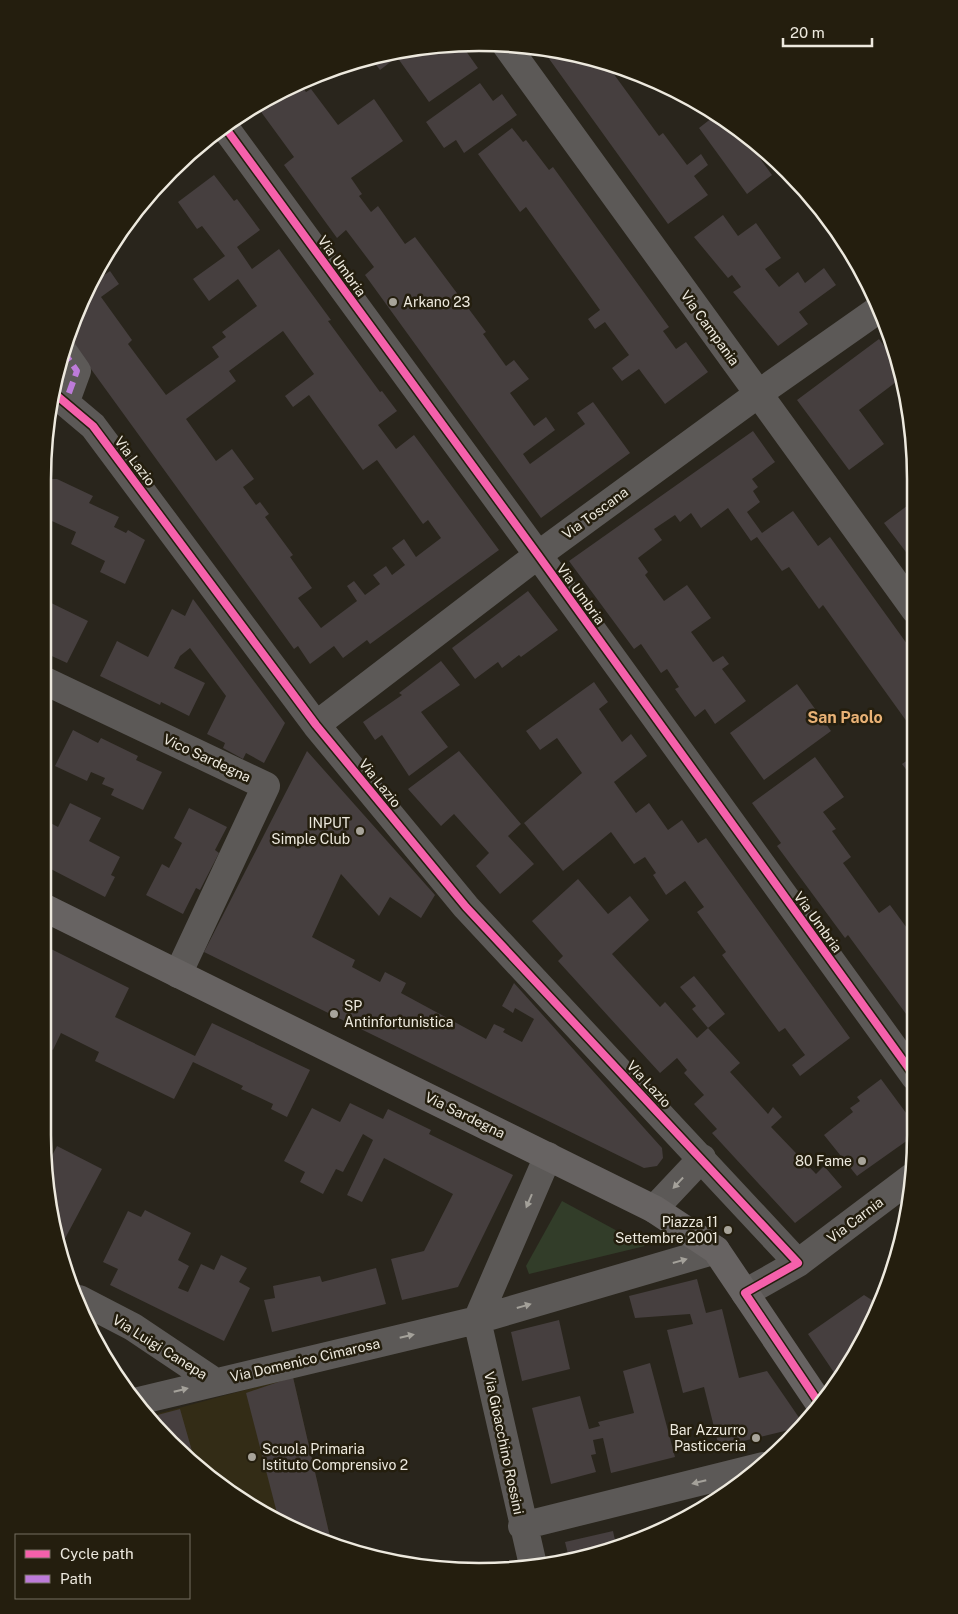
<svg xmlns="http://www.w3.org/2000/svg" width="958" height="1614" font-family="'Public Sans',sans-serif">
<rect width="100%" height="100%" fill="#29251c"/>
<!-- built -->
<path fill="#332c16" d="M293 1377 331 1541 236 1498 149 1416Z"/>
<!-- green -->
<path fill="#323d29" d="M562 1201 645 1246 529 1274 526 1266Z"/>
<!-- building -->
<path fill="#463f3f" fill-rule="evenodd" d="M461 44 478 68 429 102 397 57 380 70 371 58 394 51Z
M542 49 564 51 620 68 613 73 659 136 663 133 687 165 701 154 708 165 694 176 708 195 668 224Z
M299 83 306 92 311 89 338 125 374 99 403 141 351 178 362 194 359 196 371 212 378 206 405 244 415 237 486 332 483 334 506 366 514 360 529 379 510 393 534 426 546 417 555 430 523 454 530 464 585 424 577 413 593 402 630 453 541 518 365 275 374 267 346 230 337 238 284 165 294 157 256 105Z
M480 83 493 101 502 94 517 115 464 153 456 140 444 148 426 122Z
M717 114 741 132 772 175 747 194 699 128Z
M512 128 523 142 526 140 549 170 553 167 669 327 663 331 676 349 686 342 708 372 665 404 639 369 622 381 612 368 629 355 605 322 595 329 588 319 600 310 526 207 520 212 478 154Z
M214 175 234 201 237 199 260 230 237 247 252 269 279 249 331 320 328 321 380 392 382 391 397 411 378 425 396 449 414 435 499 550 370 644 367 640 343 658 334 646 310 664 298 646 294 649 67 336 97 275 100 278 110 271 119 284 101 297 132 340 128 344 166 395 219 357 212 347 226 337 222 332 257 306 238 279 209 301 193 279 225 256 202 226 197 229 178 202ZM283 331 314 374 285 396 293 407 309 395 363 470 377 460 423 524 428 520 441 538 416 557 404 539 392 548 405 565 392 575 386 566 373 575 380 584 365 595 354 581 347 586 357 601 321 628 298 598 312 588 290 557 293 555 265 517 269 514 260 502 256 505 243 487 254 479 232 449 216 461 186 419 236 381 229 371Z
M723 215 738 236 756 223 781 258 765 269 779 287 798 272 805 283 824 268 836 285 799 312 808 324 778 346 733 292 741 287 732 275 728 278 694 237Z
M879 339 897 364 900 379 859 410 884 444 849 470 797 400Z
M753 431 775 462 752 479 758 487 753 491 760 502 747 512 762 533 793 511 818 546 830 537 915 655V733L823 605 819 609 789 567 782 571 757 537 751 541 728 508 701 528 691 513 680 522 675 515 654 529 662 540 638 558 648 572 645 575 664 601 687 585 711 618 691 632 713 662 723 656 729 664 722 669 746 701 715 724 705 709 695 717 675 689 679 687 667 669 661 673 641 644 634 649 569 561Z
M43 465H51L50 479H57L93 496 89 503 119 517 114 527 126 533 128 530 145 540 125 584 100 572 105 561 71 544 76 532 43 517Z
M915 500V564L884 523Z
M528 591 558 630 521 657 519 655 502 668 498 662 475 679 452 648Z
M43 599 88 621 67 663 43 652Z
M193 599 285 723 264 763 246 753 243 759 223 748 225 743 207 734 226 696 190 648 180 656 174 668 205 683 189 716 161 702 160 705 100 676 117 641 148 657 172 609 185 616Z
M441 661 460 685 421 712 448 747 409 776 382 735 375 740 363 722 402 695 399 693Z
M594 682 608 702 599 709 622 742 631 734 647 756 614 782 636 813 649 803 668 830 682 820 698 843 706 838 850 1038 800 1076 792 1065 805 1055 785 1028 779 1032 722 955 726 952 697 912 704 907 685 881 666 895 653 875 656 873 645 857 634 864 611 832 563 871 524 823 582 773 557 738 540 750 526 731Z
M797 684 831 731 764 780 730 733Z
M73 730 98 743 101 738 138 756 136 760 162 772 143 810 111 795 114 789 102 784 105 778 91 772 87 781 55 766Z
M307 751 435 895 421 918 390 897 379 916 341 874 312 937 355 960 352 967 380 982 385 972 406 983 401 993 486 1039 494 1024 505 1029 503 1032 522 1042 534 1019 515 1008 513 1013 502 1006 514 983 662 1148 663 1158 657 1166 644 1168 204 952Z
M459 751 521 824 508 836 534 864 500 894 476 866 489 853 454 814 441 826 408 789Z
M915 755V781L902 764Z
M815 757 844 797 823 812 836 829 832 831 851 857 843 863 879 913 890 905 915 939V1035L907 1025 912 1022 848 935 845 938 777 846 781 843 752 803Z
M70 803 101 818 89 841 120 857 111 875 115 877 105 897 43 865V819L58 827Z
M189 808 227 827 215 850 219 853 200 890 196 888 183 914 146 895 162 864 169 868 182 843 174 838Z
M578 879 608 914 630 896 649 920 612 954 660 1007 665 1002 697 1038 708 1028 740 1063 730 1072 768 1114 773 1107 782 1117 771 1127 816 1174 824 1166 842 1187 795 1223 712 1133 717 1129 694 1104 704 1095 684 1073 687 1070 677 1058 660 1073 558 961 563 956 532 921Z
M51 949 129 988 115 1017 195 1056 212 1023 310 1070 287 1117 271 1109 273 1104 241 1089 243 1086 193 1062 174 1099 95 1061 99 1052 61 1033 53 1050 43 1045V951L48 954Z
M694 976 725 1014 708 1028 692 1009 696 1006 680 987Z
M881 1079 915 1125V1135L857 1176 824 1135 853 1112 850 1108 860 1101 857 1097Z
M350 1103 383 1119 388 1109 431 1130 429 1134 513 1175 458 1287 402 1300 391 1259 424 1251 453 1194 384 1158 362 1202 347 1195 373 1140 363 1134 343 1172 336 1169 323 1194 300 1182 305 1172 284 1161 312 1108 340 1122Z
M57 1146 102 1169 61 1246 47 1165Z
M145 1210 191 1233 178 1260 189 1266 178 1288 188 1292 201 1264 214 1270 221 1255 247 1268 239 1282 250 1288 224 1341 110 1285 118 1269 103 1262 128 1211 141 1217Z
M376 1268 386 1304 272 1332 264 1300 275 1298 273 1286 320 1276 322 1282Z
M697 1279 706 1313 722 1309 739 1378 767 1371 800 1419 797 1428 719 1447 704 1387 683 1393 667 1330 693 1324 690 1314 635 1318 629 1296Z
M864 1295 878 1304 839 1380 808 1334Z
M559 1320 570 1369 522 1381 511 1332Z
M650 1363 675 1457 611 1473 603 1438 593 1440 596 1454 591 1455 596 1472 551 1484 532 1408 580 1396 589 1429 600 1426 598 1422 634 1413 623 1371Z
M293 1377 331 1541 278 1517 246 1393Z
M180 1409 194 1458 150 1417Z
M613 1531 616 1545 563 1558 562 1555 568 1554 565 1542Z"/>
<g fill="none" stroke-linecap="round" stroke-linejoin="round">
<!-- street -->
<path stroke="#5c5957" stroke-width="28" d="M506 45 915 610
M224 126 538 555 915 1077
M63 351 77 371 66 401
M55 394 93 426 316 725 466 907 798 1263
M43 680 266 786 178 974
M316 725 538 555 758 394 879 309
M654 1209 702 1158
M745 1293 798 1263 912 1177
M79 1299 133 1327 215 1382
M477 1320 533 1565
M477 1320 548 1156
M134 1402 477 1320 716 1250
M522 1526 763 1466"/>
<!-- secondary -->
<path stroke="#676362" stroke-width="28" d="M43 907 654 1209 716 1250 819 1403"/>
<!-- quiet -->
<path stroke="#bd7bd9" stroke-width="6" stroke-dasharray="12 6" stroke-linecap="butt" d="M63 351 77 371 66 401"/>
<!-- cycleway casing -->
<g stroke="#241e0e" stroke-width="11">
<path id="cycleway" d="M224 126 538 555 915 1077
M55 394 93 426 316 725 466 907 798 1263 745 1293 819 1403"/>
</g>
<!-- cycleway -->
<use href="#cycleway" stroke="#f560ab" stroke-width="8"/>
</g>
<!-- one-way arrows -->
<defs><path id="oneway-solid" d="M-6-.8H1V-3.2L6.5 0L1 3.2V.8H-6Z" transform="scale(1.25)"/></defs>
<g fill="#a4a19a">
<use href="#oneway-solid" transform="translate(678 1183) rotate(133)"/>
<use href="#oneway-solid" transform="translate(529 1201) rotate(113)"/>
<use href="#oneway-solid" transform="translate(680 1261) rotate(-16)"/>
<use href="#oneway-solid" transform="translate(524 1306) rotate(-16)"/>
<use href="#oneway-solid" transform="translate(407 1336) rotate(-13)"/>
<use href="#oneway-solid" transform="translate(181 1390) rotate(-14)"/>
<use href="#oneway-solid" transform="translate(699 1482) rotate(166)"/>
</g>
<!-- markers -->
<g fill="#a8a49a" stroke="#241e0e" stroke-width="2">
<circle cx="393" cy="302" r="5"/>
<circle cx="360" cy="831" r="5"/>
<circle cx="334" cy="1014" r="5"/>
<circle cx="862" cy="1161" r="5"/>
<circle cx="728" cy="1230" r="5"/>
<circle cx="756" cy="1438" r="5"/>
<circle cx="252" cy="1457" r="5"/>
</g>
<g text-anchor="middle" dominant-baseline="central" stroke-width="5" stroke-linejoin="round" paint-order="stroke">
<!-- street labels -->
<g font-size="14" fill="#ede9de" stroke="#241e0e">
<text transform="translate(342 266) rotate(54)">Via Umbria</text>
<text transform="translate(710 328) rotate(54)">Via Campania</text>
<text transform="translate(135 461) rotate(53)">Via Lazio</text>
<text transform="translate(595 513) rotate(-36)">Via Toscana</text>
<text transform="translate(581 594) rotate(54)">Via Umbria</text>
<text transform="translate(207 758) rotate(25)">Vico Sardegna</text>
<text transform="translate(380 783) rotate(51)">Via Lazio</text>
<text transform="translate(818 922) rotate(54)">Via Umbria</text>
<text transform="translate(649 1084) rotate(47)">Via Lazio</text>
<text transform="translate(465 1115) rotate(26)">Via Sardegna</text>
<text transform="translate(855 1220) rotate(-37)">Via Carnia</text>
<text transform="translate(160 1347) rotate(32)">Via Luigi Canepa</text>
<text transform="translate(305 1360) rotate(-13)">Via Domenico Cimarosa</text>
<text transform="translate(504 1443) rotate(78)">Via Gioacchino Rossini</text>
</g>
<!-- poi labels -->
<g font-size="14" fill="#ede9de" stroke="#241e0e" text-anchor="end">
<text x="403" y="302" text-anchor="start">Arkano 23</text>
<text x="350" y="823">INPUT<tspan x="350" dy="16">Simple Club</tspan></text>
<text x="344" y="1006" text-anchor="start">SP<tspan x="344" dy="16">Antinfortunistica</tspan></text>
<text x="852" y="1161">80 Fame</text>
<text x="718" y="1222">Piazza 11<tspan x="718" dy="16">Settembre 2001</tspan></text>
<text x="746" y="1430">Bar Azzurro<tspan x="746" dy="16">Pasticceria</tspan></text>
<text x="262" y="1449" text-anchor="start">Scuola Primaria<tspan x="262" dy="16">Istituto Comprensivo 2</tspan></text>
</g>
<!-- quarter labels -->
<g font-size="16" font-weight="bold" fill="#e9b276" stroke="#241e0e">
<text x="845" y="717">San Paolo</text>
</g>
</g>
<!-- crop -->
<path d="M0 0H958V1614H0ZM479 51H479A428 428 0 0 1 907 479V1135A428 428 0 0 1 479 1563H479A428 428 0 0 1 51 1135V479A428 428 0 0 1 479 51Z" fill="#241e0e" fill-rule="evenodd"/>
<path fill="none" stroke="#ede9de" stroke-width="2.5" d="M479 51H479A428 428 0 0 1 907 479V1135A428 428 0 0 1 479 1563H479A428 428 0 0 1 51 1135V479A428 428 0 0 1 479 51Z"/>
<!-- legend -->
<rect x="15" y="1534" width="175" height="65" fill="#241e0e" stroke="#746f61"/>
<rect x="25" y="1550" width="25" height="8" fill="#f560ab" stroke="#746f61"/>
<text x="60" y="1559" font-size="15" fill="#ede9de">Cycle path</text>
<rect x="25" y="1575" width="25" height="8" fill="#bd7bd9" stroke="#746f61"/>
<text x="60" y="1584" font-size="15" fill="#ede9de">Path</text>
<!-- scale -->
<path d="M783 38v8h89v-8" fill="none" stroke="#ede9de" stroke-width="2.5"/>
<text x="790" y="38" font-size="15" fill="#ede9de" stroke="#241e0e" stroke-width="4" paint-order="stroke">20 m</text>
</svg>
